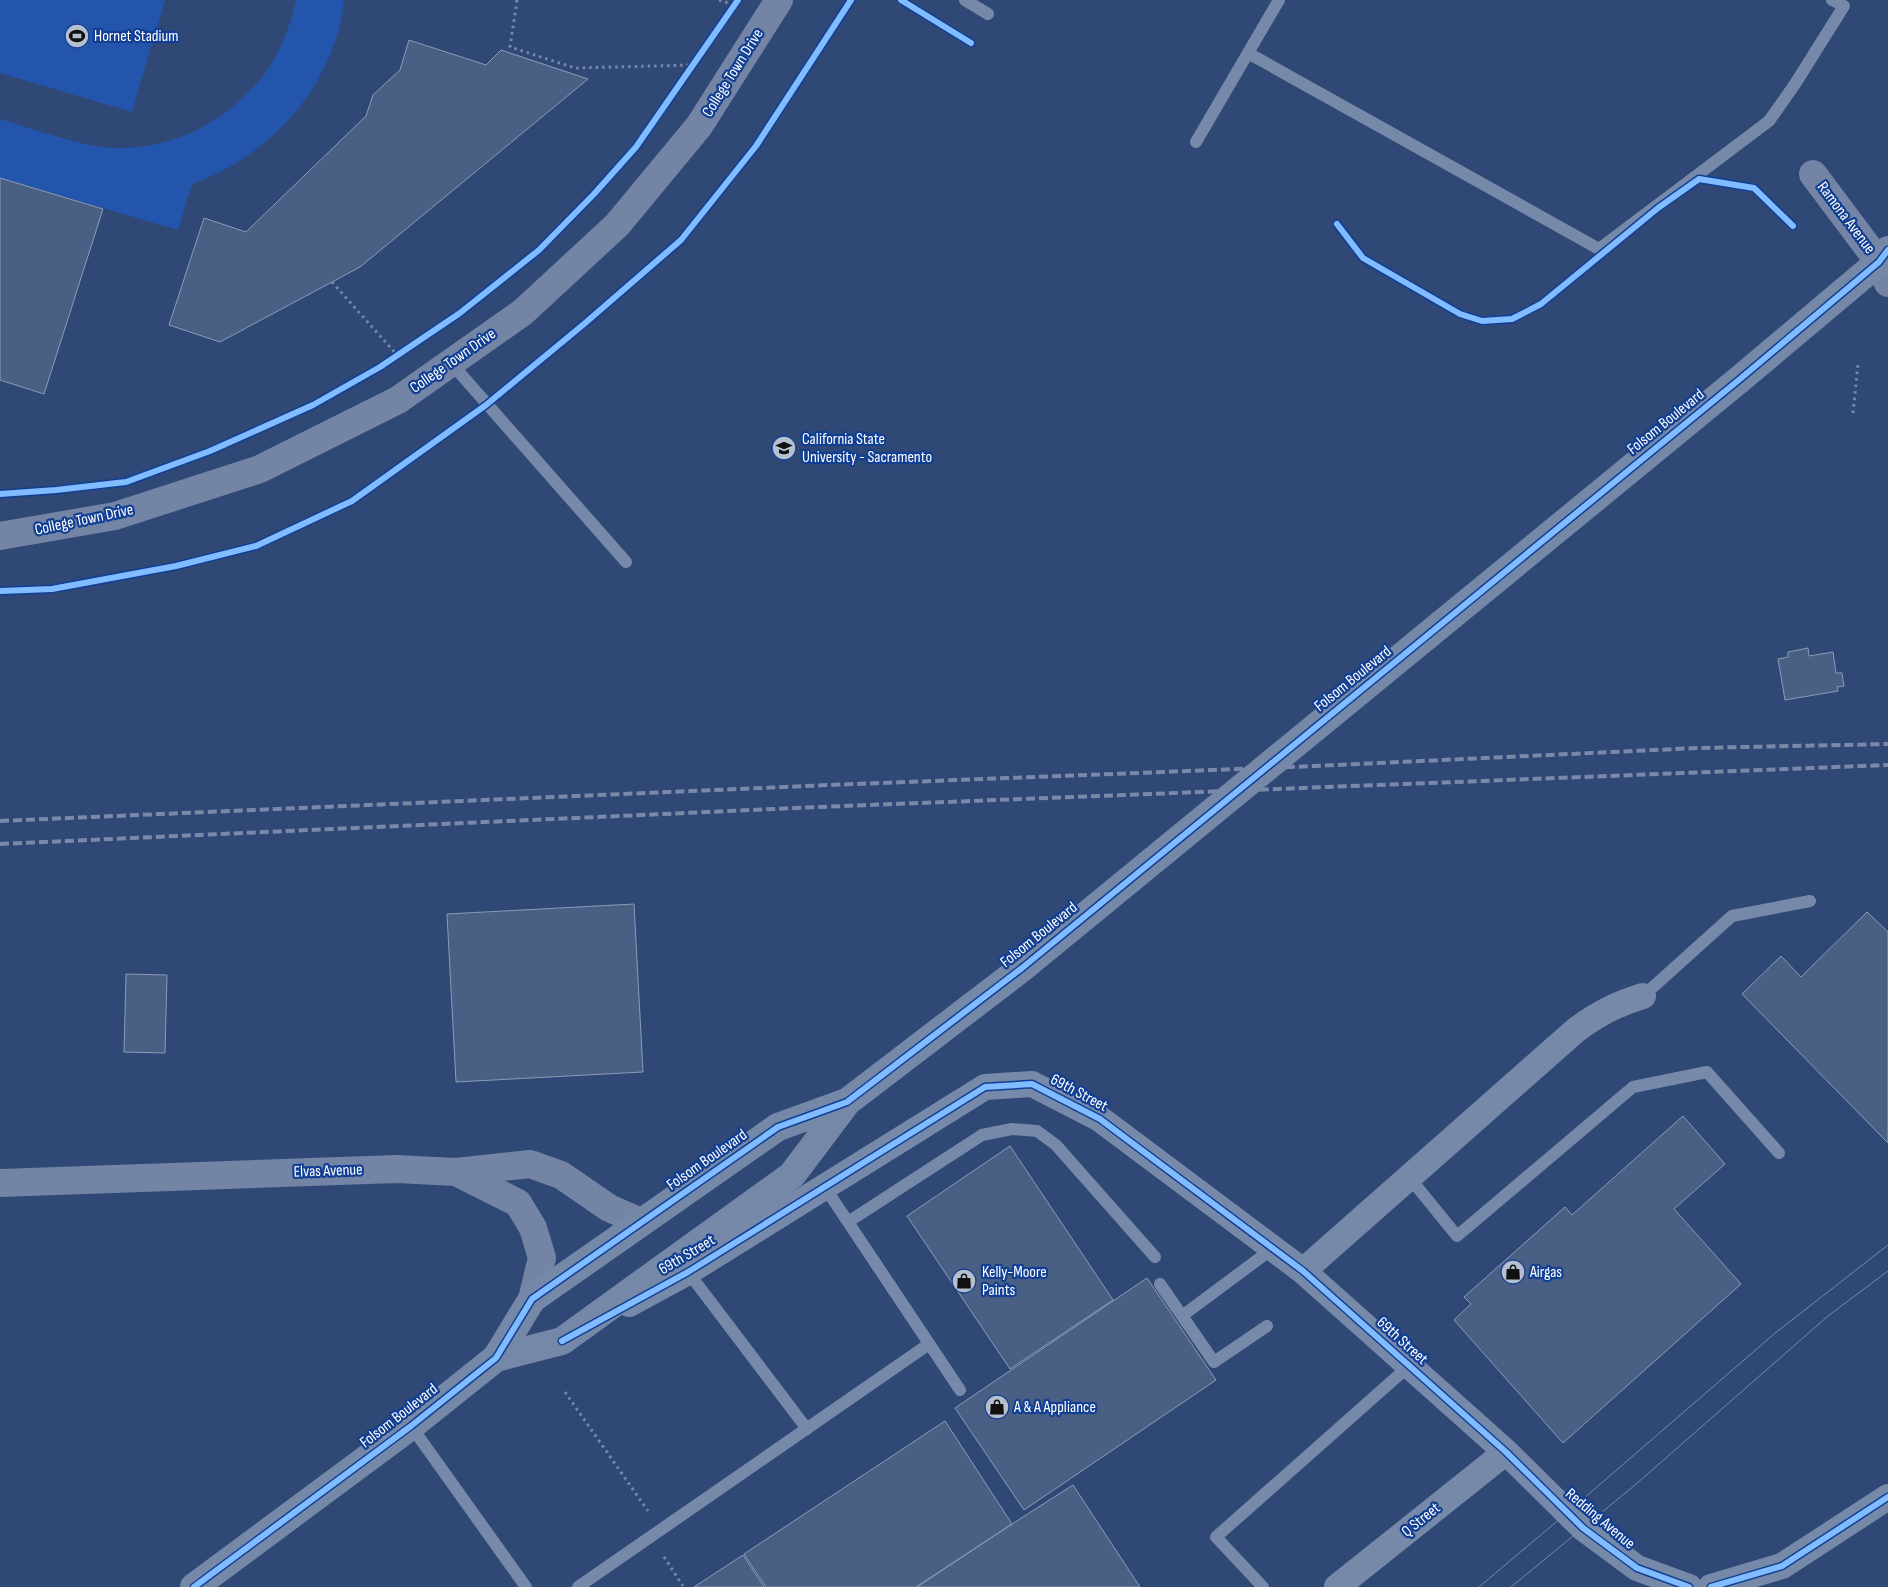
<svg xmlns="http://www.w3.org/2000/svg" width="1888" height="1587" font-family="'Sofia Sans Condensed',sans-serif">
<rect width="100%" height="100%" fill="#2f4876"/>
<!-- green -->
<path fill="#2455ac" d="M0 0H165L132 112 0 73Z
M296 0H344C335 85 271 156 192 184L178 230 0 178V119C31 128 63 140 95 146 160 157 227 125 265 73 281 52 290 26 296 0Z"/>
<!-- building -->
<path fill="#4a5f84" stroke="#8c9cb6" d="M409 40 486 65 501 50 588 79 360 267 220 342 169 325 204 218 246 232 366 116 373 95 400 70Z
M0 178 103 209 44 394 0 380Z
M1808 648 1809 656 1833 652 1836 673H1842L1844 686 1837 687 1838 691 1785 700 1778 659 1788 657V652Z
M634 904 643 1072 456 1082 447 914Z
M1867 912 1888 932V1143L1742 994 1781 956 1801 977Z
M126 974 167 975 165 1053 124 1052Z
M1683 1116 1725 1164 1674 1209 1741 1284 1563 1443 1454 1320 1471 1304 1464 1297 1565 1207 1572 1215Z
M1010 1146 1113 1300 1010 1369 907 1216Z
M1147 1278 1216 1380 1024 1510 955 1408Z
M945 1421 1012 1524 916 1587H766L744 1554Z
M1073 1485 1140 1587H917L1012 1524Z
M743 1555 764 1587H694Z"/>
<g fill="none" stroke-linecap="round" stroke-linejoin="round">
<!-- path -->
<path stroke="#7789a9" stroke-width="3" stroke-dasharray="2.5 4" stroke-linecap="butt" d="M517 0 510 47 575 68 694 65
M719 0 735 5
M332 282 397 355
M1853 413 1858 364
M565 1392 648 1511
M664 1557 683 1586"/>
<!-- lane -->
<path stroke="#7789a9" stroke-width="12" d="M965 0 988 14
M1248 53 1599 249 1769 121 1795 84 1844 6 1832 0
M1196 142 1279 0
M451 363 626 562
M1643 996 1732 916 1810 901
M1409 1177 1457 1236 1633 1087 1707 1072 1779 1153
M824 1186 960 1390
M848 1222 982 1135 1012 1129 1037 1131 1056 1145 1155 1257
M688 1272 807 1429
M1160 1284 1214 1362 1267 1326
M1182 1316 1272 1249
M411 1426 526 1587
M578 1587 929 1344
M1263 1587 1216 1537 1409 1366"/>
<!-- street -->
<path stroke="#7789a9" stroke-width="26" d="M1303 1271 1576 1030C1599 1013 1617 1004 1643 996
M629 1304 688 1272 985 1087 1032 1084 1100 1119 1303 1271 1506 1452 1583 1528 1637 1568 1689 1587
M1337 1587 1506 1452
M1711 1587 1782 1566 1888 1497"/>
<!-- secondary -->
<path stroke="#7384a5" stroke-width="28" d="M1813 174 1879 262 1888 283
M0 536 115 516 260 469 398 400 523 312 617 225 699 126 779 0
M456 1172 518 1203 533 1228 542 1258 532 1299
M0 1183 396 1169 456 1172 530 1164 561 1175 609 1208 641 1222"/>
<!-- primary -->
<path stroke="#7688a7" stroke-width="28" d="M496 1358 562 1341 792 1175 847 1102 1022 968 1740 379 1879 262 1888 250
M194 1587 411 1426 496 1358 532 1299 778 1127 847 1102"/>
<!-- tram -->
<path stroke="#7a89a9" stroke-width="1" d="M1479 1587 1568 1512 1774 1334 1888 1245
M1511 1587 1635 1485 1828 1316 1888 1271"/>
<!-- rail -->
<path stroke="#7a89a9" stroke-width="4" stroke-dasharray="9 4" stroke-linecap="butt" d="M0 821 830 785 1315 766 1697 748 1888 744
M0 844 818 807 1888 765"/>
<!-- cycleway casing -->
<g stroke="#113f94" stroke-width="9">
<path id="cycleway" d="M901 0 971 43
M1337 224 1363 258 1460 314 1482 321 1512 319 1541 304 1658 208 1699 179 1754 188 1793 226
M0 494 56 490 126 482 210 451 313 405 380 367 460 313 539 250 594 194 636 147 738 0
M0 591 52 589 176 566 256 546 352 501 486 405 584 324 681 240 756 146 851 0
M562 1341 688 1272 985 1087 1032 1084 1100 1119 1303 1271 1506 1452 1583 1528 1637 1568 1689 1587
M194 1587 411 1426 496 1358 532 1299 778 1127 847 1102 1022 968 1740 379 1879 262 1888 250
M1711 1587 1782 1566 1888 1497"/>
</g>
<!-- cycleway -->
<use href="#cycleway" stroke="#80bcff" stroke-width="6"/>
</g>
<!-- icons -->
<defs>
<g id="stadium-disc" transform="scale(1.25)"><circle r="9.5" fill="#b6bfcf" stroke="#113f94"/><path d="M0-5a6.5 5 0 1 0 0 10a6.5 5 0 1 0 0-10ZM-3.5-1.8h7v3.6h-7Z" fill="#111"/></g>
<g id="university-disc" transform="scale(1.25)"><circle r="9.5" fill="#b6bfcf" stroke="#113f94"/><path d="M0-5L7-2L0 1L-7-2ZM-4 1L0 2.5L4 1V4Q0 6-4 4Z" fill="#111"/></g>
<g id="shop-disc" transform="scale(1.25)"><circle r="9.5" fill="#b6bfcf" stroke="#113f94"/><path d="M-5-2.5h2.3a2.7 3.5 0 0 1 5.4 0H5L5.5 6h-11ZM-1.5-2.5h3a1.5 2.3 0 0 0-3 0Z" fill="#111"/></g>
</defs>
<g fill-rule="evenodd">
<use href="#stadium-disc" x="77" y="36"/>
<use href="#university-disc" x="784" y="448"/>
<use href="#shop-disc" x="1513" y="1272"/>
<use href="#shop-disc" x="964" y="1281"/>
<use href="#shop-disc" x="997" y="1407"/>
</g>
<g text-anchor="middle" dominant-baseline="central" stroke-width="4.5" stroke-linejoin="round" paint-order="stroke">
<!-- poi labels -->
<g font-size="16" fill="#fff" stroke="#113f94" text-anchor="start">
<text x="94" y="36">Hornet Stadium</text>
<text x="802" y="439">California State<tspan x="802" dy="18">University - Sacramento</tspan></text>
<text x="982" y="1272">Kelly-Moore<tspan x="982" dy="18">Paints</tspan></text>
<text x="1530" y="1272">Airgas</text>
<text x="1014" y="1407">A &amp; A Appliance</text>
</g>
<!-- street labels -->
<g font-size="16" fill="#fff" stroke="#113f94">
<text transform="translate(733 73) rotate(-58)">College Town Drive</text>
<text transform="translate(1846 218) rotate(53)">Ramona Avenue</text>
<text transform="translate(453 361) rotate(-35)">College Town Drive</text>
<text transform="translate(1666 422) rotate(-39)">Folsom Boulevard</text>
<text transform="translate(84 520) rotate(-12)">College Town Drive</text>
<text transform="translate(1353 679) rotate(-39)">Folsom Boulevard</text>
<text transform="translate(1039 935) rotate(-39)">Folsom Boulevard</text>
<text transform="translate(1079 1093) rotate(28)">69th Street</text>
<text transform="translate(707 1160) rotate(-35)">Folsom Boulevard</text>
<text transform="translate(328 1171) rotate(-2)">Elvas Avenue</text>
<text transform="translate(687 1255) rotate(-31)">69th Street</text>
<text transform="translate(1402 1341) rotate(42)">69th Street</text>
<text transform="translate(399 1416) rotate(-38)">Folsom Boulevard</text>
<text transform="translate(1600 1519) rotate(40)">Redding Avenue</text>
<text transform="translate(1421 1520) rotate(-39)">Q Street</text>
</g>
</g>
</svg>
